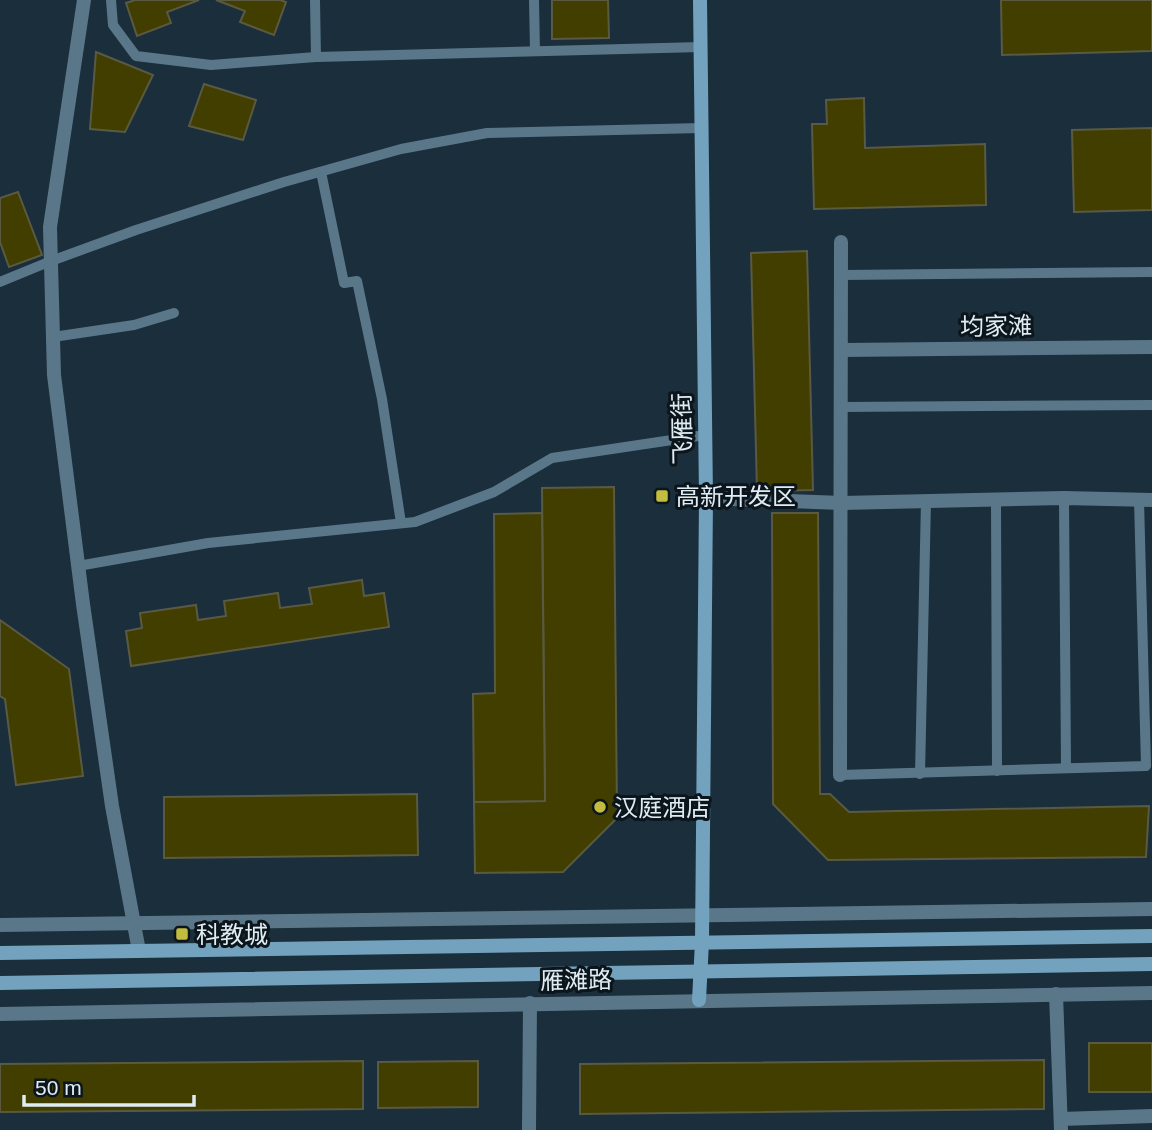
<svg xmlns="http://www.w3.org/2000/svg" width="1152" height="1130" font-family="Arial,'Noto Sans SC',sans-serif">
<rect width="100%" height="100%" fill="#1a2e3b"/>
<g fill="#413e00" stroke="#5a5a43" stroke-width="2">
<path d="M135 0H199L167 12 171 23 137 36 126 3Z"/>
<path d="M216 0H280L286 2 274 35 240 22 245 11Z"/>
<path d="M552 0H608L609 38 552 39Z"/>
<path d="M1001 0H1152V51L1002 55Z"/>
<path d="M96 52 153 75 125 132 90 129Z"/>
<path d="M204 84 256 100 243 140 189 126Z"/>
<path d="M864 98 865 148 985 144 986 205 814 209 812 124H827L826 100Z"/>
<path d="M1152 128V210L1074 212 1072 130Z"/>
<path d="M18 192 42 255 9 267 0 242V198Z"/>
<path d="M807 251 813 490 757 491 751 253Z"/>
<path d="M614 487 617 818 563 872 475 873 474 802 545 801 542 488Z"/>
<path d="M542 513 545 801 474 802 473 694 495 693 494 514Z"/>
<path d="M772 513H818L820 794H830L849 812 1149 806 1146 857 828 860 773 804Z"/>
<path d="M362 580 364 596 384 593 389 627 131 666 126 631 142 628 140 613 196 605 198 620 226 616 224 601 278 593 280 608 312 604 309 588Z"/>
<path d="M0 620 69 669 83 776 16 785 5 699 0 696Z"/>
<path d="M417 794 418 855 164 858V797Z"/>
<rect x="1089" y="1043" width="63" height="49"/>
<path d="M1044 1060V1109L580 1114V1064Z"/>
<path d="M363 1061V1109L0 1112V1064Z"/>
<path d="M478 1061V1107L378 1108V1062Z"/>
</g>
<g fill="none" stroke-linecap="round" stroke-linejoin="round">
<g stroke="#5a7789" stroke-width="10">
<path d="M111 0 113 25 136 56 211 65 316 57"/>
<path d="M315 0 316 57 701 47"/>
<path d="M534 0 535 51"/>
<path d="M321 172 344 283 357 281 382 399 401 523"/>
<path d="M841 275 1152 272"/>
<path d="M0 282 51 261 136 230 284 182 401 149 487 133 702 128"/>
<path d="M53 337 134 325 174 313"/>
<path d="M841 407 1152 405"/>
<path d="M1064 498 1066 768"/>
<path d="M996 500 997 771"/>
<path d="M78 566 208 543 415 522 494 492 552 458 705 435"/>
<path d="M920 774 926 501"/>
<path d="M840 775 1146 766 1139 500"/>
</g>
<g stroke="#5a7789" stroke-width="14">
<path d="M84 0 50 227 54 375 83 604 112 806 139 951"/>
<path d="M841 350 1152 347"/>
<path d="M706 498 842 503 1064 498 1152 500"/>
<path d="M840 775 841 242"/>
<path d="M0 925 1152 909"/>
<path d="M1056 994 1061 1130"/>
<path d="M0 1014 1152 993"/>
<path d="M1061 1119 1152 1116"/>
<path d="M529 1130 530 1003"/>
</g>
<g stroke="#73a2bf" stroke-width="14">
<path d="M0 953 1152 936"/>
<path d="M0 983 1152 964"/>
<path d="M699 1000 702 942 706 498 700 0"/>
</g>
</g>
<g fill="#c3bd3f" stroke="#0c151b" stroke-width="2.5">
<rect x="655" y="489" width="14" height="14" rx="3.5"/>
<circle cx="600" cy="807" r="7"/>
<rect x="175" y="927" width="14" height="14" rx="3.5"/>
</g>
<g text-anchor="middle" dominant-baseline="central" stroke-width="6" stroke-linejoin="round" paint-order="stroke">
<g font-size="24" fill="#dfecf4" stroke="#0c151b">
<text transform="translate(996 326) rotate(-1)">均家滩</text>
<text transform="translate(682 429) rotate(-91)">飞雁街</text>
<text transform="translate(576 980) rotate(-1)">雁滩路</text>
</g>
<g font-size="24" fill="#dfecf4" stroke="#0c151b" text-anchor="start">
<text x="676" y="496">高新开发区</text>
<text x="614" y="807">汉庭酒店</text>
<text x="196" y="934">科教城</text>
</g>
</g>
<path d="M24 1095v10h170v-10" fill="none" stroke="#dfecf4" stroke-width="3.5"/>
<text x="35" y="1095" font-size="21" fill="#dfecf4" stroke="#0c151b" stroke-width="5" paint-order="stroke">50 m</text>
</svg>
